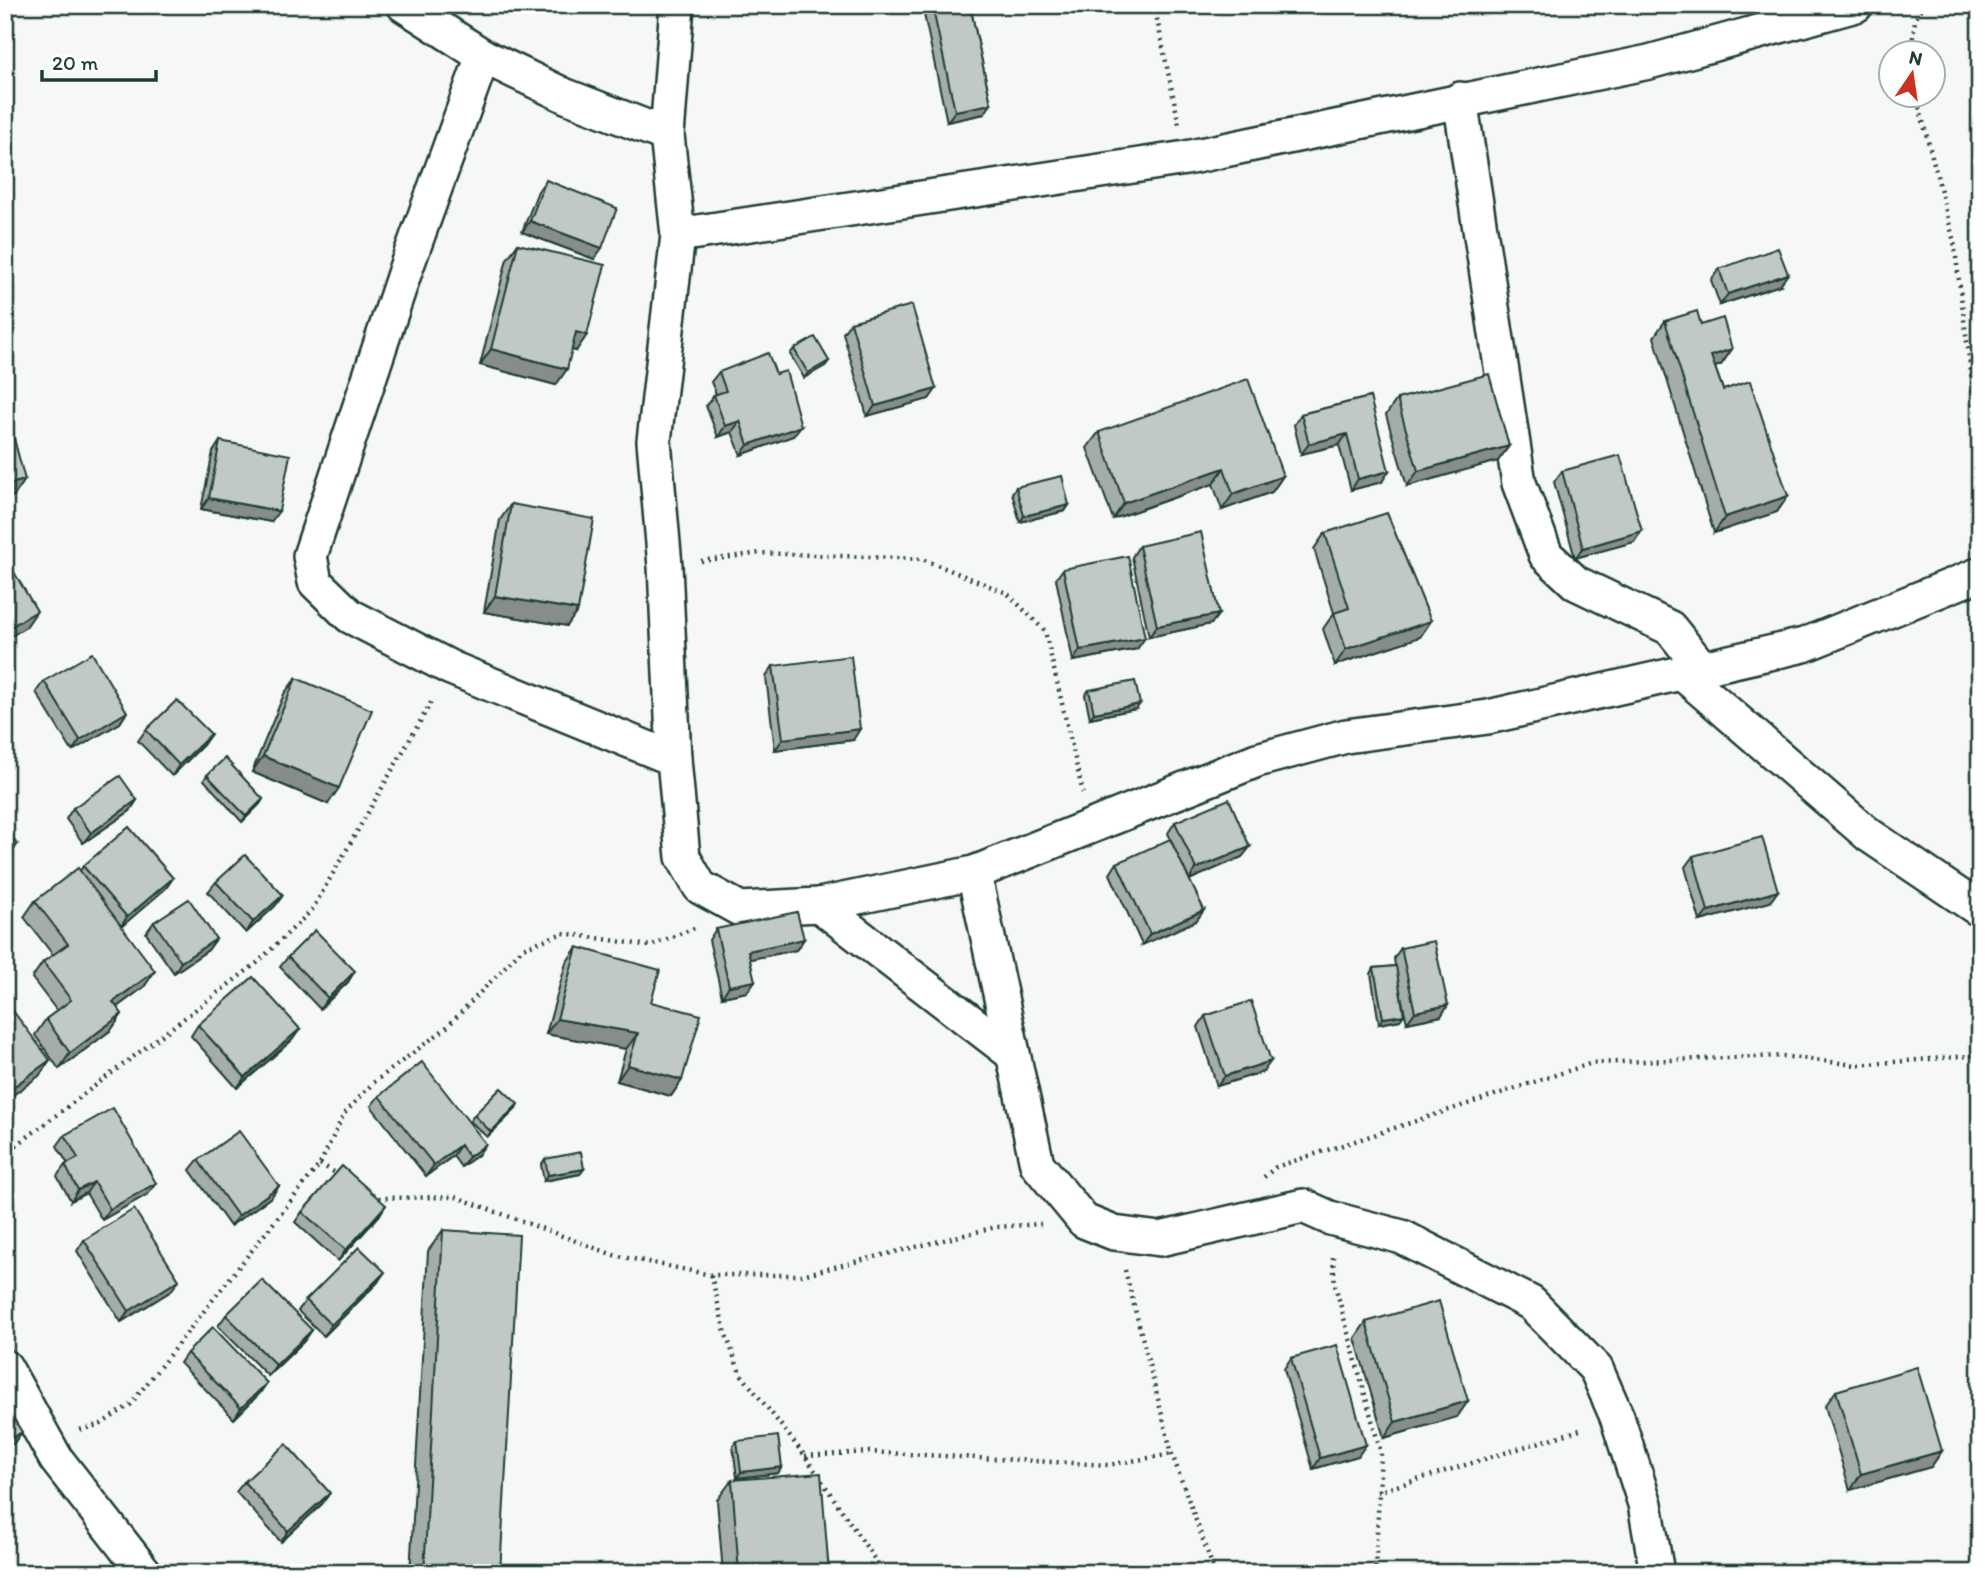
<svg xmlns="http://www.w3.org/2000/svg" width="1985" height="1578" font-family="Itim,sans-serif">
<rect width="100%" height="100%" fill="#f6f7f7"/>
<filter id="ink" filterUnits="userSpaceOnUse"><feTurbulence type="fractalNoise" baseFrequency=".0143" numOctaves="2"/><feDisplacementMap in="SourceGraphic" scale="14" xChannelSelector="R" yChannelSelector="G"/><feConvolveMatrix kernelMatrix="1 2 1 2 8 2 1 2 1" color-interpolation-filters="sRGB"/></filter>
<g filter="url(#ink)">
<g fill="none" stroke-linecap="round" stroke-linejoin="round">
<g stroke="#1f3d34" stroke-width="38">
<g id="street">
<path d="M404 5 483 56 566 96 667 135"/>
<path d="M677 5 667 135 678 235 654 441 665 566 674 759 683 857 700 887 740 909 819 905 974 873 1257 760 1346 736 1488 717 1804 645 1980 574"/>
<path d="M483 56 406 268 310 556 315 582 350 616 451 668 674 759"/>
<path d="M1460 99 1519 483 1546 555 1576 583 1670 628 1702 668"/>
<path d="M678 235 1186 158 1649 62 1856 5"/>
<path d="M1683 674 1869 835 1980 910"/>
<path d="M974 873 1037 1164 1084 1221 1114 1233 1160 1239 1303 1206 1330 1218 1402 1237 1531 1303 1596 1369 1617 1417 1645 1504 1657 1573"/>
<path d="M819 905 1010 1052"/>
<path d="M5 1367 56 1459 145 1573"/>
</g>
</g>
<g stroke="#1f3d34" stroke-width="4.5" stroke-dasharray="2 5" stroke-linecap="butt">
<path d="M1154 5 1179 124"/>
<path d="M1911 52 1915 21 1922 5"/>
<path d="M1916 94 1954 242 1980 442"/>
<path d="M701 561 760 553 922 559 1007 593 1045 631 1083 793"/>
<path d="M5 1154 257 963 312 910 433 699"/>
<path d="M320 1164 341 1176"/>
<path d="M1264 1177 1276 1167 1592 1063 1782 1056 1856 1065 1980 1055"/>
<path d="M373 1194 378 1198 456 1197 614 1255 711 1275H802L996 1227 1041 1224"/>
<path d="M1333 1257 1335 1285 1381 1453 1375 1573"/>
<path d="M1125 1270 1172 1454 1215 1573"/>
<path d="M711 1275 725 1332 740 1373 805 1456 884 1573"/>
<path d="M80 1430 101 1424 130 1405 320 1164 344 1114 373 1083 446 1028 523 948 563 933 650 946 697 927"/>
<path d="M805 1456 869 1452 1108 1465 1172 1454"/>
<path d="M1377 1492 1583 1429"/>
</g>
<use href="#street" stroke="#fff" stroke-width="33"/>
</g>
<g fill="#a5adaa" stroke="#1f3d34" stroke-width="2">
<path d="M922 5H970L991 104 984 114 947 122Z"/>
<path d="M546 180 594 259 522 232 538 191Z"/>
<path d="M518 244 576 351 571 350 556 385 480 365 507 259Z"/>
<path d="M1719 269 1780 285 1720 305 1711 280Z"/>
<path d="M1665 321 1701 325 1732 349 1721 365 1715 367 1723 390 1788 496 1777 512 1714 533 1654 337Z"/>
<path d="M851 322 936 389 929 399 867 416 843 333Z"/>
<path d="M794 349 829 361 825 366 804 378 790 354Z"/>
<path d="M719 372 793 436 741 455 732 432 718 437 706 406 714 395 716 394 711 382Z"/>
<path d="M1370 397 1382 482 1351 490 1339 445 1301 454 1294 425 1301 414Z"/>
<path d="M1397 399 1509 446 1498 461 1407 486 1386 415Z"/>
<path d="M1099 432 1283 476 1272 492 1222 510 1213 484 1113 519 1087 448Z"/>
<path d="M220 441 271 522 201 509 213 452Z"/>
<path d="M1562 471 1634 542 1575 558 1554 482Z"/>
<path d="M1016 487 1069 505 1065 511 1020 522 1012 493Z"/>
<path d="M511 504 578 610 567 626 484 612 500 520Z"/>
<path d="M1325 533 1431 621 1420 637 1335 665 1323 629 1334 613 1314 549Z"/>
<path d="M1139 546 1211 624 1149 637 1132 557Z"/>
<path d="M1063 569 1137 649 1073 661 1056 579Z"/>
<path d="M773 666 853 740 775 750 766 677Z"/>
<path d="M296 678 328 804 252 772 284 694Z"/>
<path d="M44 681 127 712 120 723 72 751 36 692Z"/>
<path d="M1089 690 1136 709 1090 718 1085 695Z"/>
<path d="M146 730 203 745 172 776 138 741Z"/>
<path d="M207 775 263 799 260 804 242 822 204 780Z"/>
<path d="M137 800 130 811 83 843 66 819 73 808Z"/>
<path d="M1175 822 1250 847 1242 857 1189 880 1204 910 1196 921 1142 945 1110 874 1117 863 1176 852 1168 833Z"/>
<path d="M1693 856 1770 902 1700 921 1685 867Z"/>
<path d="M83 866 173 878 166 888 121 926 144 987 117 1007 122 1014 111 1030 59 1069 35 1035 46 1019 57 1011 32 978 43 962 53 955 24 917 35 901 80 871Z"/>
<path d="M216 882 283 895 275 906 246 933 208 892Z"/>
<path d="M154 922 216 939 208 950 174 973 146 933Z"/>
<path d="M716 929 804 939 796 950 750 959 747 992 722 997 709 940Z"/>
<path d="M577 947 651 1002 682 1080 671 1096 617 1081 626 1049 546 1034 566 963Z"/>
<path d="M1401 948 1448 1005 1441 1016 1407 1023 1398 982 1400 1020 1379 1024 1371 974 1374 968 1395 966 1394 958Z"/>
<path d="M288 957 348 982 320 1009 280 967Z"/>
<path d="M1205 1016 1263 1072 1217 1086 1198 1027Z"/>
<path d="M198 1025 300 1029 292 1040 237 1088 191 1036Z"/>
<path d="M379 1096 478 1155 461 1167 453 1156 426 1176 371 1106Z"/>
<path d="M515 1110 487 1137 470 1121 474 1115Z"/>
<path d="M65 1135 156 1183 148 1194 102 1220 86 1193 71 1201 57 1176 65 1165 68 1164 57 1146Z"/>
<path d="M545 1159 584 1169 580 1174 544 1181 541 1165Z"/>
<path d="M198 1160 279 1186 271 1197 230 1226 190 1170Z"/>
<path d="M302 1212 379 1216 338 1261 295 1222Z"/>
<path d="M443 1230 500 1573H410L428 1251Z"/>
<path d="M84 1240 171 1291 121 1322 77 1251Z"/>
<path d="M377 1283 324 1336 298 1311 306 1300Z"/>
<path d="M226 1315 312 1330 304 1341 268 1376 218 1326Z"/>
<path d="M1366 1322 1468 1401 1457 1417 1384 1438 1355 1338Z"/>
<path d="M187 1353 260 1393 234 1419 180 1363Z"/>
<path d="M1291 1358 1358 1456 1313 1469 1284 1369Z"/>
<path d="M1836 1391 1942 1451 1931 1467 1850 1490 1825 1406Z"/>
<path d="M737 1441 782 1467 778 1473 737 1478 733 1446Z"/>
<path d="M732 1480 829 1573H723L717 1500Z"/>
<path d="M244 1482 322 1504 281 1542 236 1492Z"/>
</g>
<g fill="#868d8b" stroke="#1f3d34" stroke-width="2">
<path d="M991 104 984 114 947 122 955 111Z"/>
<path d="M530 221 602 248 594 259 522 232Z"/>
<path d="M1788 274 1780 285 1720 305 1728 294Z"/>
<path d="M576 332 587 335 576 351 565 348Z"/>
<path d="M491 349 567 369 556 385 480 365Z"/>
<path d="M1732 349 1721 365 1700 372 1711 356Z"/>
<path d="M829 361 825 366 804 378 808 373Z"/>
<path d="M936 389 929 399 867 416 875 406Z"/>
<path d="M740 421 732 432 718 437 725 426Z"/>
<path d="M801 426 793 436 741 455 748 445Z"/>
<path d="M1347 434 1339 445 1301 454 1309 444Z"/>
<path d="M1509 446 1498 461 1407 486 1418 471Z"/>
<path d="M1224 468 1213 484 1113 519 1124 503Z"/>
<path d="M1389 471 1382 482 1351 490 1358 479Z"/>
<path d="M1283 476 1272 492 1222 510 1233 494Z"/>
<path d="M25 480 14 496 5 498V485Z"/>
<path d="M1788 496 1777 512 1714 533 1725 517Z"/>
<path d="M209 498 279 511 271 522 201 509Z"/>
<path d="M1069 505 1065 511 1020 522 1024 516Z"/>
<path d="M1642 531 1634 542 1575 558 1583 548Z"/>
<path d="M495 596 578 610 567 626 484 612Z"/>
<path d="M37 611 26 627 5 640V630Z"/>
<path d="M1219 614 1211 624 1149 637 1157 626Z"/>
<path d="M1431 621 1420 637 1335 665 1346 649Z"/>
<path d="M1145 638 1137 649 1073 661 1080 650Z"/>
<path d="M1140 704 1136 709 1090 718 1094 713Z"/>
<path d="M127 712 120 723 72 751 80 740Z"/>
<path d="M860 729 853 740 775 750 783 739Z"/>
<path d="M211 734 203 745 172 776 179 765Z"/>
<path d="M263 756 339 788 328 804 252 772Z"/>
<path d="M263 799 260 804 242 822 246 816Z"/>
<path d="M137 800 130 811 83 843 91 833Z"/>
<path d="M17 845 10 856 5 858V851Z"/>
<path d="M1250 847 1242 857 1189 880 1196 869Z"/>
<path d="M173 878 166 888 120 928 127 917Z"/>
<path d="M1778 891 1770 902 1700 921 1708 911Z"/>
<path d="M283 895 275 906 246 933 253 922Z"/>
<path d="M1204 910 1196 921 1142 945 1150 934Z"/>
<path d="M216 939 208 950 174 973 181 962Z"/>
<path d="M804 939 796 950 741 961 748 951Z"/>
<path d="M155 971 144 987 102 1018 113 1002Z"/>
<path d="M355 971 348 982 320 1009 328 998Z"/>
<path d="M755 981 747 992 722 997 729 986Z"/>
<path d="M1448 1005 1441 1016 1407 1023 1415 1012Z"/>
<path d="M122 1014 111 1030 59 1069 70 1053Z"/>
<path d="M1404 1015 1400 1020 1379 1024 1383 1018Z"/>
<path d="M557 1019 638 1033 626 1049 546 1034Z"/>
<path d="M300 1029 292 1040 237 1088 245 1077Z"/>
<path d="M50 1060 39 1076 5 1101V1093Z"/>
<path d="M1271 1061 1263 1072 1217 1086 1225 1076Z"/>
<path d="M628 1065 682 1080 671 1096 617 1081Z"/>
<path d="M518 1104 515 1110 487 1137 491 1132Z"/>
<path d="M486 1144 478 1155 461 1167 469 1157Z"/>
<path d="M460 1145 453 1156 426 1176 434 1165Z"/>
<path d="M584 1169 580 1174 544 1181 548 1175Z"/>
<path d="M94 1182 86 1193 71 1201 78 1190Z"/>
<path d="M156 1183 148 1194 102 1220 110 1209Z"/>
<path d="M279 1186 271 1197 230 1226 238 1216Z"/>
<path d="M386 1205 379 1216 338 1261 346 1250Z"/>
<path d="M385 1272 377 1283 324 1336 331 1325Z"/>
<path d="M179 1280 171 1291 121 1322 129 1311Z"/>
<path d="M312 1330 304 1341 268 1376 276 1365Z"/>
<path d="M267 1383 260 1393 234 1419 241 1408Z"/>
<path d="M1468 1401 1457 1417 1384 1438 1395 1422Z"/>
<path d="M22 1432 14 1443 5 1448V1442Z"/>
<path d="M1366 1445 1358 1456 1313 1469 1320 1458Z"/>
<path d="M1942 1451 1931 1467 1850 1490 1861 1474Z"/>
<path d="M782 1467 778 1473 737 1478 741 1472Z"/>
<path d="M330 1493 322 1504 281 1542 288 1531Z"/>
</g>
<g fill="#c0c9c6" stroke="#1f3d34" stroke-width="2">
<path d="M932 5H970L991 104 955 111Z"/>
<path d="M546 180 617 208 602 248 530 221Z"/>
<path d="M518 244 605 265 587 335 576 332 567 369 491 349Z"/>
<path d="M1778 248 1788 274 1728 294 1719 269Z"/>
<path d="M912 305 936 389 875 406 851 322Z"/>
<path d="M1697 311 1701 325 1723 318 1732 349 1711 356 1723 390 1750 381 1788 496 1725 517 1665 321Z"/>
<path d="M815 337 829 361 808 373 794 349Z"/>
<path d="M768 353 776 374 786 371 801 426 748 445 740 421 725 426 714 395 726 391 719 372Z"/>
<path d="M1489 374 1509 446 1418 471 1397 399Z"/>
<path d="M1248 379 1283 476 1233 494 1224 468 1124 503 1099 432Z"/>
<path d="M1370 397 1389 471 1358 479 1347 434 1309 444 1301 414Z"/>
<path d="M8 416 25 480 5 485V417Z"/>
<path d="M220 441 290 455 279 511 209 498Z"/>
<path d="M1620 455 1642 531 1583 548 1562 471Z"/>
<path d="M1062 476 1069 505 1024 516 1016 487Z"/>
<path d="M511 504 594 519 578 610 495 596Z"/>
<path d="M1387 513 1431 621 1346 649 1334 613 1349 608 1325 533Z"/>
<path d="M1201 532 1219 614 1157 626 1139 546Z"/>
<path d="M1128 556 1145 638 1080 650 1063 569Z"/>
<path d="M5 557 37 611 5 630Z"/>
<path d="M92 653 127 712 80 740 44 681Z"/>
<path d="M851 656 860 729 783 739 773 666Z"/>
<path d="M296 678 372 710 339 788 263 756Z"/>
<path d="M1135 681 1140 704 1094 713 1089 690Z"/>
<path d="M177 700 211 734 179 765 146 730Z"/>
<path d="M225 758 263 799 246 816 207 775Z"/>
<path d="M120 776 137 800 91 833 73 808Z"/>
<path d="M1229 799 1250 847 1196 869 1175 822Z"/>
<path d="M5 822 17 845 5 851Z"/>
<path d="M129 827 173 878 127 917 83 866Z"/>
<path d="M1762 837 1778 891 1708 911 1693 856Z"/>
<path d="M1170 839 1204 910 1150 934 1117 863Z"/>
<path d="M245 855 283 895 253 922 216 882Z"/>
<path d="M78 868 155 971 113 1002 122 1014 70 1053 46 1019 71 1000 43 962 68 944 35 901Z"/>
<path d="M189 899 216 939 181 962 154 922Z"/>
<path d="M797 912 804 939 748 951 755 981 729 986 716 929Z"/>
<path d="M315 930 355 971 328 998 288 957Z"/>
<path d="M1434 941 1448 1005 1415 1012 1401 948Z"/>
<path d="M577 947 660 970 651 1002 701 1015 682 1080 628 1065 638 1033 557 1019Z"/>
<path d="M1396 966 1404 1015 1383 1018 1374 968Z"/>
<path d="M253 977 300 1029 245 1077 198 1025Z"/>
<path d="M1251 1001 1271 1061 1225 1076 1205 1016Z"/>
<path d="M13 1011 50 1060 5 1093V1017Z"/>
<path d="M422 1062 486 1144 469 1157 460 1145 434 1165 379 1096Z"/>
<path d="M501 1088 518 1104 491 1132 474 1115Z"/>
<path d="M113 1108 156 1183 110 1209 94 1182 78 1190 65 1165 78 1158 65 1135Z"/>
<path d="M239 1131 279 1186 238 1216 198 1160Z"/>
<path d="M581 1152 584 1169 548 1175 545 1159Z"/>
<path d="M342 1166 386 1205 346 1250 302 1212Z"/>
<path d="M134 1209 179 1280 129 1311 84 1240Z"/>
<path d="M443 1230 519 1235 500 1573H424Z"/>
<path d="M359 1247 385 1272 331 1325 306 1300Z"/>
<path d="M262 1280 312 1330 276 1365 226 1315Z"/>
<path d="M1439 1301 1468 1401 1395 1422 1366 1322Z"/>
<path d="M213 1327 267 1383 241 1408 187 1353Z"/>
<path d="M1337 1345 1366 1445 1320 1458 1291 1358Z"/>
<path d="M1917 1367 1942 1451 1861 1474 1836 1391Z"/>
<path d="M5 1405 22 1432 5 1442Z"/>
<path d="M778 1436 782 1467 741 1472 737 1441Z"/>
<path d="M286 1444 330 1493 288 1531 244 1482Z"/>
<path d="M821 1473 829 1573H739L732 1480Z"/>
</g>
</g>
<rect width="1985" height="1578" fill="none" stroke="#fff" stroke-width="28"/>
<rect x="14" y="14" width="1957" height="1550" fill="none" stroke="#1f3d34" stroke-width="2.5" filter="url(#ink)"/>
<g transform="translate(1912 74) rotate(13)"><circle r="33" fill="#ffffff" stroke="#a5b1ae" stroke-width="2"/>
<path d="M0-5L12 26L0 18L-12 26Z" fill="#c8321e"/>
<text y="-10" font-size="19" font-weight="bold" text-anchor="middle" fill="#1f3d34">N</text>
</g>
<path d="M42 70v10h114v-10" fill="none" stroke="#1f3d34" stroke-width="3.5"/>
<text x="52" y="70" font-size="21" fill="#1f3d34" stroke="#ffffff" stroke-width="5" paint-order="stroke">20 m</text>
</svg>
